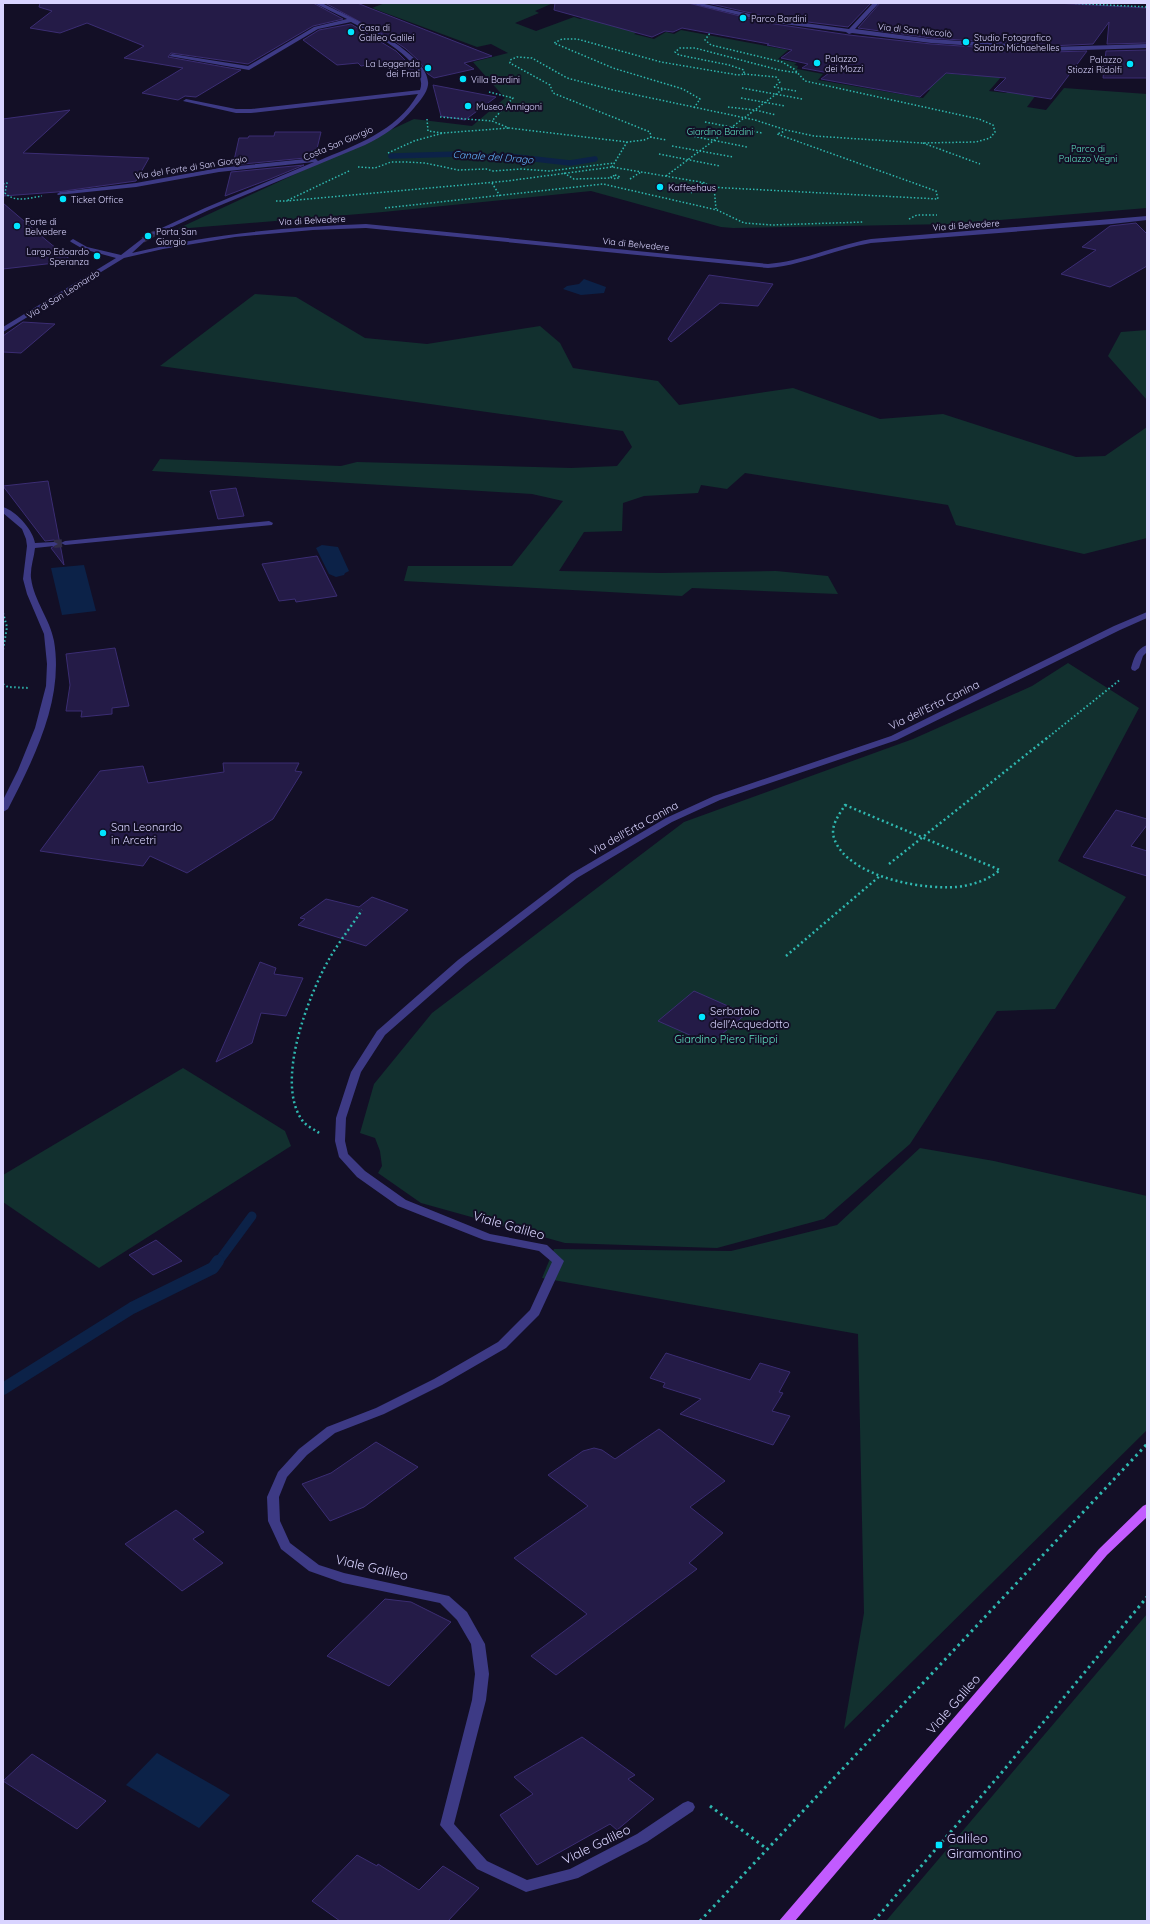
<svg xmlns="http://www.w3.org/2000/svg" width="1150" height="1924" font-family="Quicksand,sans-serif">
<rect width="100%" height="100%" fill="#130f26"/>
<g fill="#12302f">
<path d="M385 3H553L535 11 539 13 515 23 536 31 574 17 580 19 619 6 648 27 634 34 654 39 666 32 674 34 681 30 788 50 778 59 797 63 794 65 798 66 797 69 823 74 818 80 923 98 930 90 877 79 932 72 976 76 982 67 1002 76 989 91 1006 93 1012 88 1039 91 1027 107 1046 110 1064 88 1147 94V208L951 224 733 228 721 227 591 191 383 212 177 229 414 119 472 126 505 98 473 62 508 53 491 44 477 47 372 8Z"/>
<path d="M255 294 296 297 365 338 427 344 540 326 560 343 573 368 658 381 679 405 793 388 880 419 943 414 1076 457 1105 456 1147 427V538L1084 554 956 525 948 505 745 473 727 489 701 485 698 493 644 496 623 503 622 531 584 532 559 571 661 573 776 571 828 576 838 594 692 588 682 596 404 581 408 566H512L563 501 532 494 152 471 160 459 341 466 357 462 571 468 617 466 632 447 623 431 160 366Z"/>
<path d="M1147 330V400L1108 356 1121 332Z"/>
<path d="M1068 663 1139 708 1058 861 1126 897 1055 1009 997 1011 910 1144 824 1219 717 1248 565 1243 421 1203 378 1173 382 1166 380 1151 375 1138 360 1133 374 1084 432 1013 684 822 913 739 1032 686Z"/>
<path d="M183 1068 285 1131 291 1146 99 1268 3 1202V1175Z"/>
<path d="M920 1148 994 1161 1147 1196V1430L844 1729 864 1613 858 1334 542 1278 554 1249 731 1251 837 1225Z"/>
<path d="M1147 1614V1921H886Z"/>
</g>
<g fill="#0c2248">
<path d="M584 279 606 287 604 293 581 295 563 289 567 286 579 284Z"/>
<path d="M322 545 338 547 349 571 345 573 344 575 336 577 329 574 316 548Z"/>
<path d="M84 565 96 611 62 615 51 568Z"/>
<path d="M157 1753 230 1795 199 1828 126 1785Z"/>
</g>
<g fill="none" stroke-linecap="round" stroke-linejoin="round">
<path stroke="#0c2248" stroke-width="5.5" d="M391 156 460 154 475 157 508 156 570 163 595 159"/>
<path stroke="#0c2248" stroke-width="9" d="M218 1262 252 1216"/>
<path stroke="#0c2248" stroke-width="12" d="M3 1389 132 1308 213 1268 218 1261"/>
</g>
<g fill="#241b47" stroke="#3b2d73">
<path d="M40 3H313L343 19 313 26 248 64 171 53 168 57 241 70 196 97 185 96 178 100 142 93 183 68 124 58 144 46 87 23 60 33 30 28 52 11 39 7Z"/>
<path d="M325 3H357L492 56 464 63 474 69 434 78 428 74 419 61 406 49 390 38Z"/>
<path d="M555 3H688L768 23 849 35 931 44 1050 52 1087 51 1051 99 994 90 1006 78 946 73 920 97 821 79 829 73 802 68 808 64 781 58 792 50 767 45 769 44 682 28 673 32 665 31 652 37 554 10Z"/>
<path d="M707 3H871L848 27 768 17Z"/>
<path d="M880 3H1055L1147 8V43L1107 44 1109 22 1093 44 1050 46 931 38 858 28Z"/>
<path d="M351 24 396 51 414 69 394 68 386 62 361 66 358 63 337 65 303 40 319 30Z"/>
<path d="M1147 50V78H1103L1106 51Z"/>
<path d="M433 85 496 97 465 120 441 116Z"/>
<path d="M70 110 23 153 149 158 136 181 57 192 3 196V119Z"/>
<path d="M275 132H321L315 157 233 165 239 138H248L249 136H274Z"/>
<path d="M304 165 270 179 225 196 231 172Z"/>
<path d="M3 203 46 240 72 261 3 269Z"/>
<path d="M1136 223 1147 234V266L1110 287 1061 274 1096 250 1082 247 1110 226Z"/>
<path d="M709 275 773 284 758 306 720 303 671 342 668 339Z"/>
<path d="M23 322 55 324 21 353 3 352V336Z"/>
<path d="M48 481 64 565 51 548 59 543 54 540 45 541 3 486Z"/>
<path d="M236 488 244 516 218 519 210 491Z"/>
<path d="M317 556 337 596 296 602 295 599 279 601 262 564Z"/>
<path d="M115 648 129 706 112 708V714L81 717 82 711H66L70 685 66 654Z"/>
<path d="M223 763H299L295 771 302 772 273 819 187 873 150 856 143 866 40 851 100 771 143 766 148 783 224 772Z"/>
<path d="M1116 810 1147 819V825L1131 846 1147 851V876L1083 857Z"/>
<path d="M372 897 408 910 366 946 298 925 305 919 300 918 326 899 359 907Z"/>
<path d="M260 962 276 968 274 974 303 978 286 1016 261 1013 252 1043 216 1062Z"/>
<path d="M694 991 746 1014 710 1044 658 1021Z"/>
<path d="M156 1240 182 1261 153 1275 129 1255Z"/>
<path d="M666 1353 750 1380 760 1363 790 1372 779 1392 783 1393 772 1411 790 1416 773 1445 680 1414 701 1399 663 1387 665 1383 650 1378Z"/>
<path d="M659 1429 725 1481 690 1507 723 1533 689 1563 697 1569 556 1675 531 1656 587 1614 514 1558 588 1506 548 1475 583 1451 594 1448 602 1450 615 1459Z"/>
<path d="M376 1442 418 1467 364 1507 330 1521 302 1484 331 1473Z"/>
<path d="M176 1510 204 1532 193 1539 223 1563 182 1591 125 1544Z"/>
<path d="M385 1599 411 1602 451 1622 389 1686 327 1656Z"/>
<path d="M582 1737 635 1775 628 1779 654 1799 617 1830 610 1824 537 1865 500 1815 533 1794 514 1777Z"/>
<path d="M32 1754 106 1801 77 1829 3 1781Z"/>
<path d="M357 1855 377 1866 378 1864 419 1890 443 1866 479 1888 448 1921H340L312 1901Z"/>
</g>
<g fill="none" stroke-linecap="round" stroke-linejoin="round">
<path stroke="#312d47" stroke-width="6" stroke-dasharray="6 3" stroke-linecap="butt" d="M143 240 155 233"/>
<path stroke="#312d47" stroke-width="8" stroke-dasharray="8 4" stroke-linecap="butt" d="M54 544 65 543"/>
<g stroke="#2fb8b0" stroke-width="1.5" stroke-dasharray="1.5 2" stroke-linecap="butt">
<path d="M1068 3 1147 7"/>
<path d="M744 74 776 77 780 82 774 87"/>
<path d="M774 87 796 91"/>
<path d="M742 88 802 99"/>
<path d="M489 92 513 98 492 121 509 128 627 142 644 140 651 137 650 132 553 93 550 85 510 63V60L517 57 532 58 567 78 613 90 755 120 786 130 814 136 921 143 976 142 990 138 995 132 993 125 979 119 805 81 794 69 782 62 711 45 705 40 710 33"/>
<path d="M741 98 785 106"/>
<path d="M728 107 755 110 776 115"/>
<path d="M694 108 700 99 683 89 613 68 554 43 562 39H577L661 62 738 75 744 74V70L729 65 679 55 675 52 680 48H695L779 70 798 73"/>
<path d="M440 117 492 121"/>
<path d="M427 119 428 131 443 133 509 128"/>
<path d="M705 122 762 133"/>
<path d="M687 135 747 147"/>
<path d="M650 137 666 140"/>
<path d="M923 143 980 164"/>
<path d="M672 146 733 157"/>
<path d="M388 153 414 141 443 133"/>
<path d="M659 154 720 166"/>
<path d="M358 167 375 168 391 162H406L425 163 458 170 486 169 493 171 521 169 549 171 614 163"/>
<path d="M612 167 627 142"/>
<path d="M349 171 286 201 507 181 612 167 706 183 708 187 938 199 936 191 777 134 785 131"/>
<path d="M564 173 574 179 612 178"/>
<path d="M615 175 620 177 616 179 611 177Z"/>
<path d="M666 176 783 89"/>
<path d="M630 179 641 172"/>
<path d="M492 183 500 196"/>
<path d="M3 184 7 183 5 193C15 203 29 198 42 196"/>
<path d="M714 187 716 209"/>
<path d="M691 193 703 183"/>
<path d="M276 201H286"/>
<path d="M385 208 603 184 717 210 744 223 772 225 864 222"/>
<path d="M909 219 917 215H937"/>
</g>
<g stroke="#2fb8b0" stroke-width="2" stroke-dasharray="1.5 2.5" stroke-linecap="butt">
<path d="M3 613 7 627 3 650"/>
<path d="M3 684 8 687 30 688"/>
<path d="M1046 739 1121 679"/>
</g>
<g stroke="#2fb8b0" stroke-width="2.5" stroke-dasharray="2 3" stroke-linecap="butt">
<path d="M845 805 1000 870C989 879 978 883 964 886 929 892 847 878 834 838 830 826 839 815 845 805Z"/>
<path d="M889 864 1047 738"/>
<path d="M786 956 881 875"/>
<path d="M319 1133C314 1129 306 1126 302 1120 275 1082 308 997 328 961 338 943 351 927 362 910"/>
</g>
<g stroke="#2fb8b0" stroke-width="3" stroke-dasharray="2.5 4" stroke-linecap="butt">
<path d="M710 1806 767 1849"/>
<path d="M700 1921 1147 1444"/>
<path d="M874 1921 1003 1771 1147 1597"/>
</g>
<g fill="#3d3a85" fill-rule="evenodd">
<path d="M314 3H322L330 7C353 18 432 55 428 85 427 93 419 102 414 108 400 125 384 136 365 145L209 210 155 235 152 233 153 232 205 208 314 162 219 172 136 187 58 195 57 194 60 192 136 183 219 168 315 158 318 161C355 145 396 132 418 94L251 113H236L183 101 186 99 236 109H251L420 90C430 62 372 33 351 22L318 29 249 70 169 56 172 54 248 66 314 27 347 19Z"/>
<path d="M689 3H700L768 18 849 29 873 3H879L855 29 931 39 1050 47 1147 44V48L1050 51 931 43 852 33 849 34 846 32 768 22Z"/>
<path d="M1147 216V220L1112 224 871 243C836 249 804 265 768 268L366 228 313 230 235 237 163 249 124 258 3 332V327L116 258 83 249 71 242 70 241 73 239 87 247 121 255 143 238 145 239V241L132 253C209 234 287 227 366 224L768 264C804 261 836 245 871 239Z"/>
<path d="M3 507C16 511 33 530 35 543L54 542 58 544 54 546 35 548C34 558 30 568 31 578 34 601 50 619 54 641 64 700 34 758 8 809L3 812V800L18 770 35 728 46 686 47 664 44 634 27 594 23 579 27 546 26 539 22 529 3 513Z"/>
<path d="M269 521 273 523 272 525 65 545 61 543 65 541Z"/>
<path d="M1147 612V618L1120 630 897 740 720 800 672 822 577 878 466 964 385 1035 361 1072 346 1118 345 1141 348 1154 365 1171 406 1200 490 1234 547 1245 564 1261 539 1315 506 1348 442 1385 384 1414 335 1433 307 1455 287 1477 279 1497 280 1521 290 1543 319 1565 344 1573 449 1596 467 1612 485 1644 489 1674 486 1700 454 1824 487 1861 527 1880 570 1869 637 1834 683 1803 688 1801 693 1803 695 1807 693 1811 647 1842 578 1878 526 1892 477 1869 440 1825 472 1700 475 1674 471 1644 457 1620 440 1603 343 1583 309 1571 281 1549 268 1521 267 1497 278 1472 299 1449 327 1427 376 1408 434 1379 498 1342 530 1310 552 1262 539 1251 484 1240 398 1206 357 1177 339 1157 335 1141 336 1118 351 1072 377 1031 458 960 571 874 666 818 714 796 891 736 1114 626Z"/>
<path d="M1147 645V652L1143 656 1139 668 1135 671 1132 670 1131 668C1134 658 1136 649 1147 645Z"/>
</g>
<path fill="#c25bff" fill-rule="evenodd" d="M1147 1504V1517L1107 1555 795 1921H779L1099 1549 1143 1506Z"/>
</g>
<g fill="#00e5ff" stroke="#130f26" stroke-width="1.5">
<circle cx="743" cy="18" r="4"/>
<circle cx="351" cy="32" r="4"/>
<circle cx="966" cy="42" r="4"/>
<circle cx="817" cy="63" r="4"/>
<circle cx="1130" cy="64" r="4"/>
<circle cx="428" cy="68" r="4"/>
<circle cx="463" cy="79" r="4"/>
<circle cx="468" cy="106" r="4"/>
<circle cx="660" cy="187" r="4"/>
<circle cx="63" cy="199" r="4"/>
<circle cx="17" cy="226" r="4"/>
<circle cx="148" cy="236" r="4"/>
<circle cx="97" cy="256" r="4"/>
<circle cx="103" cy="833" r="4"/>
<circle cx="702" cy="1017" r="4"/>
<rect x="935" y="1841" width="8" height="8" rx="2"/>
</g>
<g text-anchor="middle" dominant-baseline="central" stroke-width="4" stroke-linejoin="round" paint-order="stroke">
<g font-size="9" fill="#d9d4ff" stroke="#130f26" text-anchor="start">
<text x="751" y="18">Parco Bardini</text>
<text x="359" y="27">Casa di<tspan x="359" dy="10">Galileo Galilei</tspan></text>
<text x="974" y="37">Studio Fotografico<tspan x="974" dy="10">Sandro Michaehelles</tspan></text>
<text x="825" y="58">Palazzo<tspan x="825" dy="10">dei Mozzi</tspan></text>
<text x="1122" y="59" text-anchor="end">Palazzo<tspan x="1122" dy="10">Stiozzi Ridolfi</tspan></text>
<text x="420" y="63" text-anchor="end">La Leggenda<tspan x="420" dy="10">dei Frati</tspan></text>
<text x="471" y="79">Villa Bardini</text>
<text x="476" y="106">Museo Annigoni</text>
<text x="668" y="187">Kaffeehaus</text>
<text x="71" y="199">Ticket Office</text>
<text x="25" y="221">Forte di<tspan x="25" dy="10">Belvedere</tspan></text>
<text x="156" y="231">Porta San<tspan x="156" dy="10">Giorgio</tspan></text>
<text x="89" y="251" text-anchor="end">Largo Edoardo<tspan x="89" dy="10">Speranza</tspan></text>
</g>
<g font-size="9" fill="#d9d4ff" stroke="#130f26">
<text transform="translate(915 30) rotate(6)">Via di San Niccolò</text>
<text transform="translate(338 143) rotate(-23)">Costa San Giorgio</text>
<text transform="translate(191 167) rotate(-9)">Via del Forte di San Giorgio</text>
<text transform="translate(312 220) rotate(-3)">Via di Belvedere</text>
<text transform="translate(966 225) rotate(-4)">Via di Belvedere</text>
<text transform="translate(636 244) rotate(6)">Via di Belvedere</text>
<text transform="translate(63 294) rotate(-32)">Via di San Leonardo</text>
</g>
<g font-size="9" fill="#5fe0c0" stroke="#130f26">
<text x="720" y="131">Giardino Bardini</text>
<text x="1088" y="148">Parco di<tspan x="1088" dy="10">Palazzo Vegni</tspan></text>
</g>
<g font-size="10" font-style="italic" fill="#62b6ff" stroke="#130f26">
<text transform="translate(493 157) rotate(4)">Canale del Drago</text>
</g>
<g font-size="11" fill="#d9d4ff" stroke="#130f26">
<text transform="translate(934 705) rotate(-26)">Via dell'Erta Canina</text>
<text transform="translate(634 828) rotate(-29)">Via dell'Erta Canina</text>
</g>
<g font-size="11" fill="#d9d4ff" stroke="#130f26" text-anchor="start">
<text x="111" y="827">San Leonardo<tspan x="111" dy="13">in Arcetri</tspan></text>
<text x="710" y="1011">Serbatoio<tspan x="710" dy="13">dell'Acquedotto</tspan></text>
</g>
<g font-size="11" fill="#5fe0c0" stroke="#130f26">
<text x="726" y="1039">Giardino Piero Filippi</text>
</g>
<g font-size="13" fill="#d9d4ff" stroke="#130f26">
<text transform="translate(509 1225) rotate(16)">Viale Galileo</text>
<text transform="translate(372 1567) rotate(13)">Viale Galileo</text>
<text transform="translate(953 1704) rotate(-49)">Viale Galileo</text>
<text transform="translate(596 1844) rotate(-26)">Viale Galileo</text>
</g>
<g font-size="13" fill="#d9d4ff" stroke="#130f26" text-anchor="start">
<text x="947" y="1838">Galileo<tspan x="947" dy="15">Giramontino</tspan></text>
</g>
</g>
<rect width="1150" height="1924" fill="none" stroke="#d9d4ff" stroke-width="8"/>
</svg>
